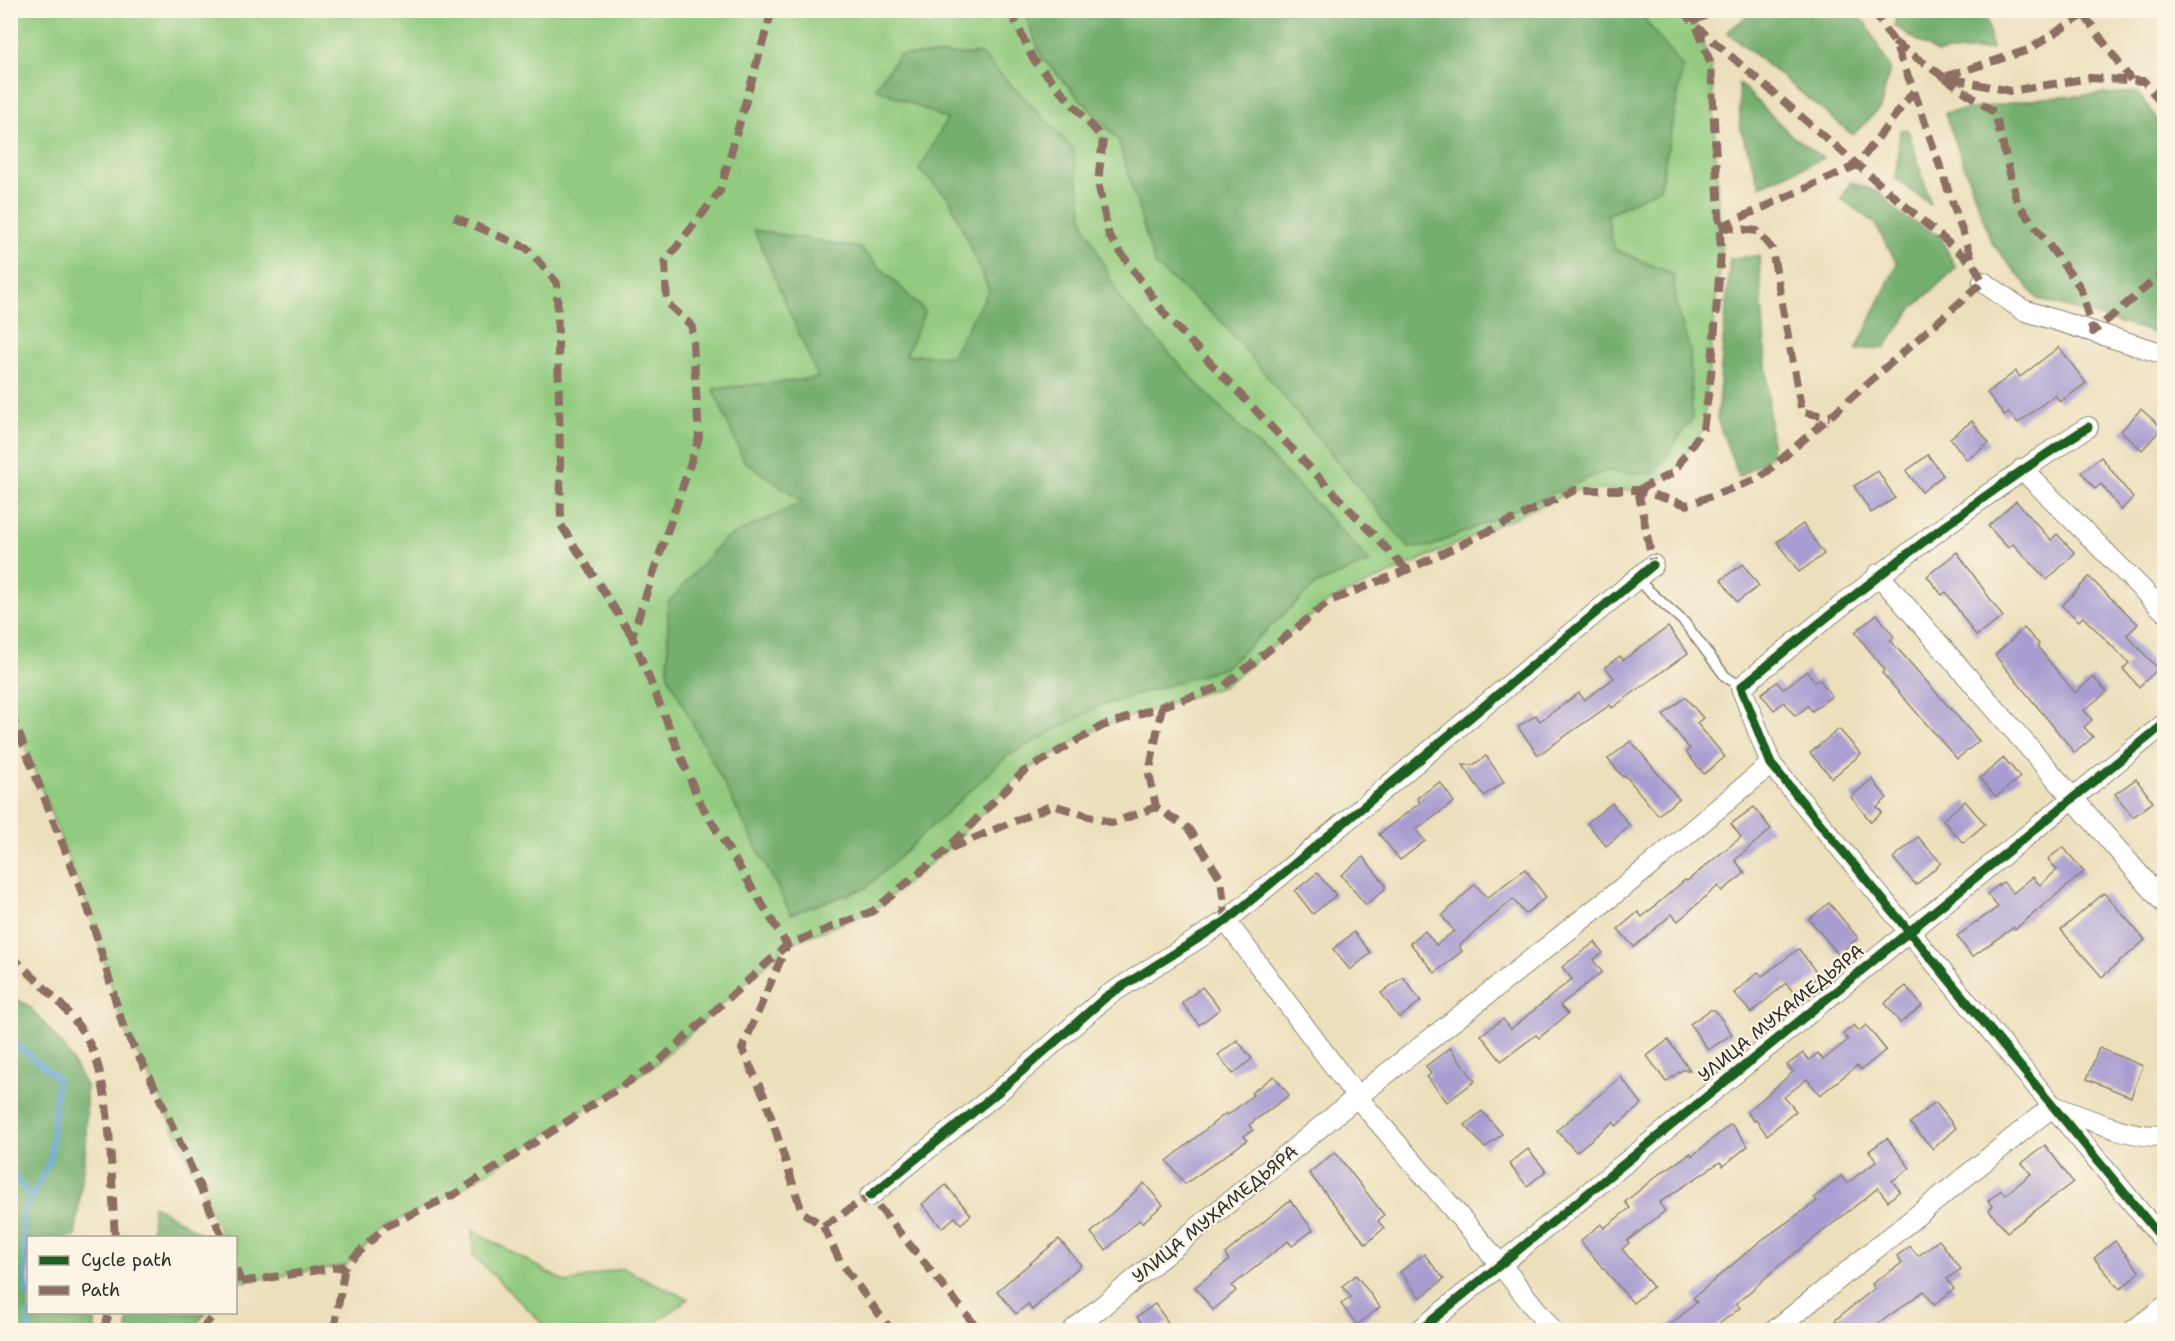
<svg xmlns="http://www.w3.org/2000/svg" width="2175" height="1341" font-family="'Shantell Sans',sans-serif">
<rect width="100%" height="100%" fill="#fcf5e5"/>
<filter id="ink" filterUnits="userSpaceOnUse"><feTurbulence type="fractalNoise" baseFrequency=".0167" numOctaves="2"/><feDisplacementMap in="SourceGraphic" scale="12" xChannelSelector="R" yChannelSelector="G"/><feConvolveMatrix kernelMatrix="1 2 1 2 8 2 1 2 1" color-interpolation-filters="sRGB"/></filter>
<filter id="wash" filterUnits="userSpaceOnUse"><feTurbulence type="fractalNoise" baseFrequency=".008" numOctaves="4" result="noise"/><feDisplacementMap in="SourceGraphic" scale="24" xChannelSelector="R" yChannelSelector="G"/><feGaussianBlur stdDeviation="1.35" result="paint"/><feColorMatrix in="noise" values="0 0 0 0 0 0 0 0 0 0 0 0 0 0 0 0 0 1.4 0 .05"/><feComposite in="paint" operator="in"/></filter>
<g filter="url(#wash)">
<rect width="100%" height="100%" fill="#ecdfbc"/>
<g fill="#92cb7f" stroke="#5e7b55" stroke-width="1.5">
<path d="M1678 10 1697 27 1711 65 1721 253 1703 429 1673 473 1638 490H1575L1330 601 1224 686 1102 726 1023 772 945 851 873 911 787 945 656 1064 452 1195 386 1226 345 1266 241 1282 236 1269V1238L223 1237 151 1079 124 1029 88 908 11 711V11Z"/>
<path d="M472 1230 567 1283 622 1268 688 1299 645 1330H549L473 1255Z"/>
</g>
<g fill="#75af6e" stroke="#506d4c" stroke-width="1.5">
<path d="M1755 10 1849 11 1866 24 1890 68 1880 108 1853 135 1727 32Z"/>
<path d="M1024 11H1638L1683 68 1660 188 1607 215 1614 249 1673 274 1677 308 1690 350 1692 419 1653 474 1605 471 1432 546 1409 548 1221 321 1155 265 1118 140 1042 58Z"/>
<path d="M1896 11H1986L1992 49 1937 53 1895 26Z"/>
<path d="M981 54 1073 148 1084 223 1120 299 1204 391 1309 496 1370 562 1317 584 1225 668 1099 706 1006 757 866 888 791 914 668 676V603L724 539 803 502 744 461 713 389 818 378 754 230 860 248 925 311 906 355 951 356 989 290 949 198 919 170 947 119 875 88 899 55Z"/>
<path d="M1739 83 1792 136 1824 158 1760 186 1740 127Z"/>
<path d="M2137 92 2164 129V329L2155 333 2038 299 1992 243 1945 113 2043 98Z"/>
<path d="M1900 130H1908L1931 205 1896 179Z"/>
<path d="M1851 182 1880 193 1902 216 1940 236 1956 268 1911 310 1885 347 1856 350 1897 264 1874 222 1841 199Z"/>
<path d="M1759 256 1772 455 1739 477 1717 419 1730 258Z"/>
<path d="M10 995 30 1007 64 1047 86 1086V1144L75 1237 28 1238V1312L95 1313V1330H11Z"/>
<path d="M153 1205 200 1233 201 1237H152Z"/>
<path d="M128 1313V1312L206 1313 192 1330H127Z"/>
</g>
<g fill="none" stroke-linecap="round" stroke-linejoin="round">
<g stroke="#64a6d8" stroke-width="5">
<path d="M10 1039 57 1078 50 1161 22 1216 28 1298"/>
<path d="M10 1169 31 1199"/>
<path d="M29 1312V1330"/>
</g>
</g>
<g id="blocks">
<g fill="#a99cd1">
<path d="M2059 347 2086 383 2060 402 2055 395 2018 423 2009 412 2005 416 1987 393 2016 371 2020 377Z"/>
<path d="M2141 409 2162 428 2142 450 2121 431Z"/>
<path d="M1972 421 1989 443 1967 460 1950 438Z"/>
<path d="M1928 455 1943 475 1922 492 1906 471Z"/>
<path d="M2101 457 2133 498 2121 510 2101 484 2095 489 2081 472Z"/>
<path d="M1878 471 1895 498 1871 513 1854 486Z"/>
<path d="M2016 501 2051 540 2057 534 2075 553 2047 580 2013 544 2008 548 1988 526Z"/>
<path d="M1803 524 1824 554 1799 572 1777 542Z"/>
<path d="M1957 552 2003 617 1976 636 1946 592 1942 595 1927 576Z"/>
<path d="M1743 564 1759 586 1737 602 1721 580Z"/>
<path d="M2089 577 2138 624 2127 635 2158 669 2139 687 2123 669 2129 663 2083 617 2079 621 2062 606Z"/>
<path d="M1877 614 1894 637 1890 640 1979 741 1957 759 1882 673 1885 670 1855 632Z"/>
<path d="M1668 627 1688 653 1612 708 1610 705 1538 755 1518 727 1536 715 1540 721 1579 693 1584 700 1614 678 1605 667 1620 656 1623 660Z"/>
<path d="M2024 628 2039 644 2037 646 2075 693 2093 677 2107 692 2084 710 2092 720 2084 727 2093 737 2075 753 1995 655Z"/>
<path d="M1807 671 1815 682 1819 679 1832 696 1812 711 1808 706 1795 716 1784 702 1774 710 1761 694 1777 682 1783 689Z"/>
<path d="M1685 697 1703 718 1697 723 1725 757 1704 774 1686 752 1690 749 1663 715Z"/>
<path d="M1839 729 1861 754 1832 778 1810 753Z"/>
<path d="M1631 741 1679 799 1658 815 1625 775 1623 777 1608 759Z"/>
<path d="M1486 756 1504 782 1484 796 1463 765H1473Z"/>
<path d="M2004 758 2020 777 1996 797 1980 778Z"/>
<path d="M1872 779 1887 798 1877 807 1882 812 1871 822 1851 797Z"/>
<path d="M2136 779 2153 802 2133 817 2115 794Z"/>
<path d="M1440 782 1454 802 1416 830 1425 841 1400 860 1379 834 1420 803 1417 798Z"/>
<path d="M1965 801 1985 824 1963 843 1943 820Z"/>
<path d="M1612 803 1630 826 1606 846 1587 823Z"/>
<path d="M1754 807 1771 829 1735 860 1745 873 1722 891 1718 886 1678 921 1672 914 1634 947 1618 929 1638 912 1642 917 1685 880 1687 881 1741 837 1731 824Z"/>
<path d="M1918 837 1941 863 1916 885 1893 858Z"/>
<path d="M2063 847 2084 872 2015 929 2014 927 1972 957 1957 936 1998 907 1987 894 2003 882 2013 893 2033 877 2040 885 2057 870 2048 859Z"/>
<path d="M1363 857 1385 884V889L1366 905 1341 875Z"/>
<path d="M1525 869 1546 897 1525 914 1513 899 1459 946 1462 951 1435 973 1410 943 1425 931 1436 945 1454 931 1442 916 1475 884 1487 898Z"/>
<path d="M1317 873 1336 895 1313 914 1295 891Z"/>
<path d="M2104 893 2145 940 2102 977 2061 930Z"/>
<path d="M1829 903 1858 938 1838 954 1809 919Z"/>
<path d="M1354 932 1371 953 1350 970 1333 949Z"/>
<path d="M1595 942 1603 953 1593 960 1602 972 1560 1005 1568 1014 1539 1038 1536 1035 1501 1061 1481 1035 1503 1019 1511 1029 1572 979 1562 967Z"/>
<path d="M1799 949 1819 976 1794 993 1786 983 1751 1013 1734 993 1758 972 1762 976Z"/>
<path d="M1403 977 1421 1001 1399 1018 1381 993Z"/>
<path d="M1906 986 1922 1006 1900 1023 1885 1003Z"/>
<path d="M1202 987 1220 1009 1199 1025 1182 1003Z"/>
<path d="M1710 1010H1715L1732 1034 1708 1050 1690 1024Z"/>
<path d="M1854 1025 1859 1031 1866 1025 1886 1050 1861 1070 1857 1066 1820 1095 1807 1079 1784 1097 1796 1111 1767 1135 1756 1120 1754 1121 1747 1112 1793 1072 1787 1065 1803 1053 1809 1060 1818 1053 1823 1060 1848 1040 1843 1034Z"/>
<path d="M1237 1040 1252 1059 1233 1074 1218 1055Z"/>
<path d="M1668 1040 1690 1070H1682L1666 1082 1647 1056Z"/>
<path d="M1450 1048 1475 1081 1447 1102 1427 1077 1431 1074 1426 1066Z"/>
<path d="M2099 1048 2143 1066 2131 1097 2087 1079Z"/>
<path d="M1274 1076 1289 1095 1249 1125 1253 1130 1244 1136 1247 1140 1185 1184 1167 1161 1226 1113 1228 1115 1253 1095 1251 1093Z"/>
<path d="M1621 1077 1642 1104 1616 1126 1613 1122 1576 1152 1557 1130Z"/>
<path d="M1935 1102 1956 1128 1933 1149 1910 1123Z"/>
<path d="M1482 1111 1502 1134 1485 1148 1465 1125Z"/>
<path d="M1731 1124 1748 1146 1723 1166 1720 1162 1659 1203 1665 1211 1627 1241 1629 1243 1622 1249 1653 1287 1633 1303 1580 1241 1601 1224 1604 1228 1630 1208 1625 1202 1659 1174 1691 1153 1692 1156Z"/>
<path d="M1887 1138 1910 1168 1892 1181 1900 1191 1888 1201 1878 1188 1779 1266 1736 1304 1740 1308 1711 1330H1664L1697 1302 1693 1298 1759 1242 1817 1201 1814 1198 1841 1176 1847 1183 1877 1161 1869 1151Z"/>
<path d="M2045 1145 2073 1182 2007 1232 1989 1210 1993 1206 1988 1201 2001 1190 2005 1195 2031 1174 2022 1163Z"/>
<path d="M1528 1149 1546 1171 1527 1186 1509 1164Z"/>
<path d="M1335 1152 1384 1215 1378 1221 1384 1228 1366 1244 1309 1173Z"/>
<path d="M1144 1183 1163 1205 1142 1223 1139 1220 1106 1250 1091 1233Z"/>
<path d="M946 1185 971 1215 961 1224 955 1217 942 1228 922 1204Z"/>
<path d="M1290 1200 1313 1230 1292 1246 1288 1241 1232 1286 1236 1291 1213 1310 1195 1287 1229 1260 1225 1254Z"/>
<path d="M1059 1239 1081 1265 1032 1310 1028 1304 1016 1314 997 1291Z"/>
<path d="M1939 1240 1961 1269 1947 1279 1954 1289 1934 1305 1924 1291 1869 1330H1843L1835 1320 1875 1288 1872 1284 1902 1263 1897 1256 1910 1246 1918 1256Z"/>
<path d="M2115 1241 2140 1272 2120 1289 2094 1258Z"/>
<path d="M1424 1254 1444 1279 1420 1298 1400 1272Z"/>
<path d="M1356 1275 1380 1307 1357 1325 1341 1304 1351 1297 1342 1286Z"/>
<path d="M1155 1304 1168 1322 1155 1330H1147L1137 1317Z"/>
</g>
</g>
</g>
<g filter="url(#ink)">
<use href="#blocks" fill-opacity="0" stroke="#8c8574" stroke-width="1.5"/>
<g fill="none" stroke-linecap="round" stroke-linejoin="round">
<g stroke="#8c8574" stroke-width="12">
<path id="lane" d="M1636 579 1684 622 1725 676 1741 687"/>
</g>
<g stroke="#8c8574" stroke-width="22">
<g id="street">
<path d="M1983 282 2023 310 2164 354"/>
<path d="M2088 427C1965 505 1853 595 1741 687L1771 764 2164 1241"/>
<path d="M2022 469 2164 611"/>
<path d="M1878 574 2164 903"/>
<path d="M1226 921 1357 1097 1501 1265 1552 1330"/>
<path d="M870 1196 997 1093 1107 996 1226 921 1653 565"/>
<path d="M1073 1330 1357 1097 1646 869 1771 764"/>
<path d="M1420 1330 2164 724"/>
<path d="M1775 1330 2053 1106C2084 1117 2133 1140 2164 1135"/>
<path d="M2134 1330 2164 1307"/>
</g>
</g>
<use href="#lane" stroke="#fff" stroke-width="9"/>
<use href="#street" stroke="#fff" stroke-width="20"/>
<g stroke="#8d6e63" stroke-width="8" stroke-dasharray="15 8" stroke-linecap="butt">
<path d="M772 10 720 191 665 262 667 303 692 326 699 438 632 636 699 801 787 945 742 1049 765 1098 802 1212 823 1226 870 1196 979 1330"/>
<path d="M1010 10 1033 59 1103 139 1098 182 1109 236 1167 317 1407 570"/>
<path d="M1872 10 1894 42 1914 91 1974 265"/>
<path d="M2084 15 2131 80"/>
<path d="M1692 21 1720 10"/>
<path d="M1894 42 1944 77 2010 91 2090 78 2144 81 2164 107"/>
<path d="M1947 76 2028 50 2091 10"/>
<path d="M1944 77 1995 113 2017 202 2080 287 2093 332 2164 272"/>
<path d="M454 217 527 248 557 283 561 525 632 636"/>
<path d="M1720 227 1757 231 1772 249 1802 412 1830 417"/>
<path d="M1720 227 1857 165 1914 91"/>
<path d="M1638 490 1673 473 1703 429 1711 375 1721 253 1711 65 1697 27 1683 10"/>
<path d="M1638 490 1653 565"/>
<path d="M1162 706 1149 774 1156 807 1188 828 1221 879 1226 921"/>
<path d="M10 711 88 908 124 1029 151 1079 223 1238"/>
<path d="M951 848 1053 805 1112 823 1156 807"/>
<path d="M10 954C36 981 68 1006 87 1039 113 1082 111 1185 115 1238"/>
<path d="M823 1226 841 1263 891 1330"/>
<path d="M236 1269 241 1282 236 1289"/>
<path d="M241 1282 345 1266 386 1226 455 1194 656 1064 787 945 873 911 945 851 1023 772 1102 726 1224 686 1330 601 1407 570 1575 490H1638L1687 505 1760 478 1983 282 1974 265 1697 27"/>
<path d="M103 1330 110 1312"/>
<path d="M201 1330 216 1312"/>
<path d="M334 1330 345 1266"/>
</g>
<g stroke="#fcf5e5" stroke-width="13">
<g id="cycleway">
<path d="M2088 427C1965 505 1853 595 1741 687L1771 764 2164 1241"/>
<path d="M870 1196 997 1093 1107 996 1226 921 1653 565"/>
<path d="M1420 1330 2164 724"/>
</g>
</g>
<use href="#cycleway" stroke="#1b5e20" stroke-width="9"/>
</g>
</g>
<g text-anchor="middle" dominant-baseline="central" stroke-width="4.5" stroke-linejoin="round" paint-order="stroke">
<g font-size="18" fill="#2b2b2b" stroke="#fcf5e5">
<text transform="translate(1781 1013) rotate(-39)">УЛИЦА МУХАМЕДЬЯРА</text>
<text transform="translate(1215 1214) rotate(-39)">УЛИЦА МУХАМЕДЬЯРА</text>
</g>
</g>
<rect width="2175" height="1341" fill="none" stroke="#fcf5e5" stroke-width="36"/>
<rect x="27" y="1236" width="210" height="78" fill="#fcf5e5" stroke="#a8a49b" stroke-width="1.5"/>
<rect x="39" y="1256" width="30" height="9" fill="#1b5e20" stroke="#a8a49b" stroke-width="1.5"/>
<text x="81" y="1266" font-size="18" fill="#2b2b2b">Cycle path</text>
<rect x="39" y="1286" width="30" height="9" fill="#8d6e63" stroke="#a8a49b" stroke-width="1.5"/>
<text x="81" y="1296" font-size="18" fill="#2b2b2b">Path</text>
</svg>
